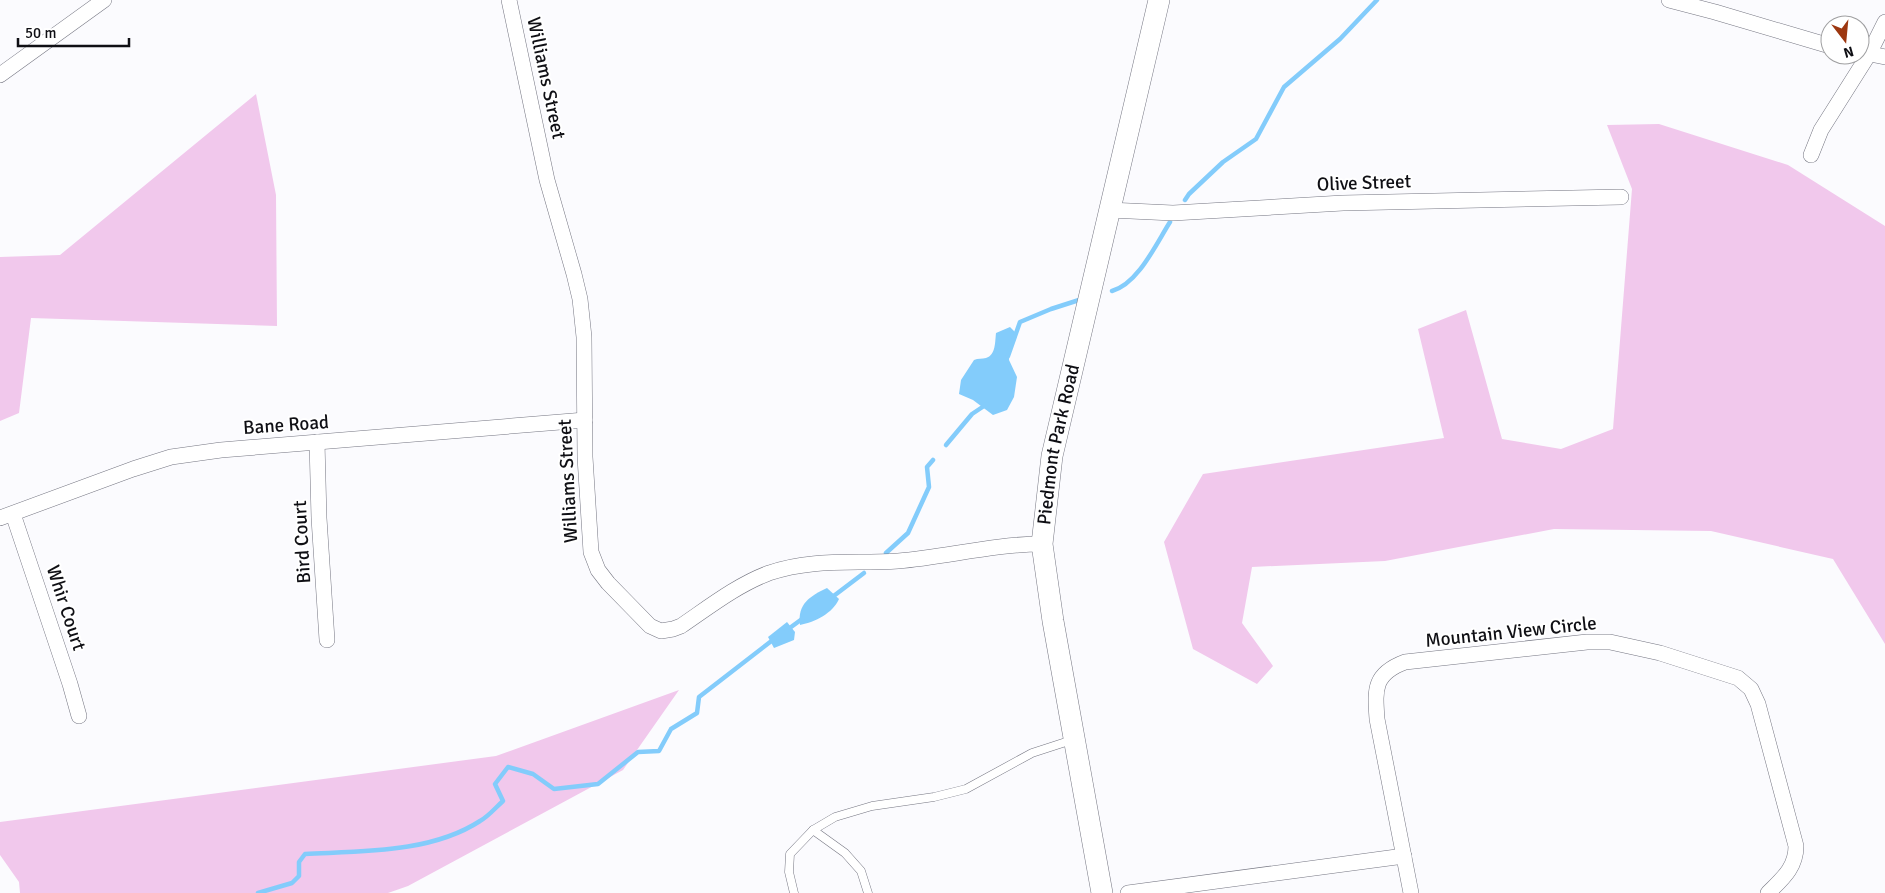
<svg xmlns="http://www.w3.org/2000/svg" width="1885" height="893" font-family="Signika,sans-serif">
<rect width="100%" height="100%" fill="#fbfbfe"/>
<g fill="#f1c8ec">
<path d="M256 94 276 195 277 326 31 318 19 413 0 421V257L60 255Z"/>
<path d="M1659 124 1788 165 1885 226V644L1833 559 1711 531 1554 529 1385 561 1252 567 1242 623 1273 666 1257 684 1193 649 1164 542 1203 474 1444 438 1418 329 1466 310 1502 439 1561 449 1613 429 1632 189 1607 125Z"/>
<path d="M679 690 623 770 408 886 388 893H20L19 882 0 855V822L496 756Z"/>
</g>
<g fill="#83ccfb">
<path d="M1010 327 1015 332 1010 349 1009 360 1017 377 1014 397 1007 410 993 415 973 400 959 394 961 380 974 360C978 358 982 359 986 358 996 355 995 341 996 333Z"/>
<path d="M827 588 839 599C833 613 815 622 800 625 797 604 810 596 827 588Z"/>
<path d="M787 622 795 632 794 640 774 648 768 637Z"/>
</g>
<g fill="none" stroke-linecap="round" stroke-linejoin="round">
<g stroke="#83ccfb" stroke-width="4.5">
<path d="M1185 200 1189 194 1223 162 1256 139 1284 87 1340 39 1377 0"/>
<path d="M1112 291C1138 284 1156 244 1170 222"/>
<path d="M1008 356 1020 322 1051 309 1079 300"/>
<path d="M946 445 972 414 987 404"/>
<path d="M886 553 908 533 929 487 927 467 933 460"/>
<path d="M831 598 864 573"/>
<path d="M787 630 802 619"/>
<path d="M258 893 292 883 299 876V862L305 854C362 851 431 853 480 821 489 816 496 807 503 801L495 784 508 767 533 774 554 789 598 784 638 752 659 751 671 729 697 713 699 697 774 639"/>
</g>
<g stroke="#757682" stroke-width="9">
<g id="lane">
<path d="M813 830 845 853 861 871 868 893"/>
<path d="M794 893 789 872 790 854 813 830 835 817 872 806 934 797 966 789 1032 753 1072 740"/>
</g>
</g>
<g stroke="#757682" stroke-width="16">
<g id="street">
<path d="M509 0 547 180 574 274 580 299 584 337 585 457 591 552 598 570 608 583 650 626 661 631 673 629 681 626C709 607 737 585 769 573 813 558 853 564 898 561 946 557 994 544 1042 544"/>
<path d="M1669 0 1715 12 1830 46"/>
<path d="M1860 52 1885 57"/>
<path d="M0 75 104 0"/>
<path d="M1811 155 1821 130 1869 54 1885 22"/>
<path d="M1109 210 1173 213 1343 203 1621 197"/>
<path d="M317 442 319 518 327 640"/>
<path d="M13 514 70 684 79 716"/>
<path d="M0 518 133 469 171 457 221 450 585 420"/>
<path d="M1128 893 1404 856"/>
<path d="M1411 893 1377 719C1375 690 1373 674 1405 662L1587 642H1610L1660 653 1738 678 1751 689 1758 704 1796 846C1796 868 1782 879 1768 893"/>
</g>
</g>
<g stroke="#757682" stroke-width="22">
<g id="secondary">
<path id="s1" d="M1102 893 1053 621 1042 544 1052 456 1159 0"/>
</g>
</g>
<use href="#lane" stroke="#fff" stroke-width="8"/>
<use href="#street" stroke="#fff" stroke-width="15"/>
<use href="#secondary" stroke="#fff" stroke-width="21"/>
</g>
<g text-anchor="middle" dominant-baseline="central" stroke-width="4" stroke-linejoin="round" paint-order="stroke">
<g font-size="19" fill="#0f0f14" stroke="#fff">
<text transform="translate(546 78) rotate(78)">Williams Street</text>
<text transform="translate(1364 183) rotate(-2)">Olive Street</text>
<text transform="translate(286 425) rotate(-4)">Bane Road</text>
<text stroke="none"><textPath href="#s1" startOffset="455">Piedmont Park Road</textPath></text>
<text transform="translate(568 481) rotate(-93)">Williams Street</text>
<text transform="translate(302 542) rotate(-93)">Bird Court</text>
<text transform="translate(66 608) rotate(72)">Whir Court</text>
<text transform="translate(1511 632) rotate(-6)">Mountain View Circle</text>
</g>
</g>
<g transform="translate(1845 40) rotate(164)"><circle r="24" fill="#ffffff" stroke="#9f9fa1"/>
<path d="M0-4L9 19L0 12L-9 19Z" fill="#9d3710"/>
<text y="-8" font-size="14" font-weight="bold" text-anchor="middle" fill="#0f0f14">N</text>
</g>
<path d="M18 38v8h111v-8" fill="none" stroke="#0f0f14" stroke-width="2.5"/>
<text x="25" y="38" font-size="15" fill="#0f0f14" stroke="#ffffff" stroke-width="4" paint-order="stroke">50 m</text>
</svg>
